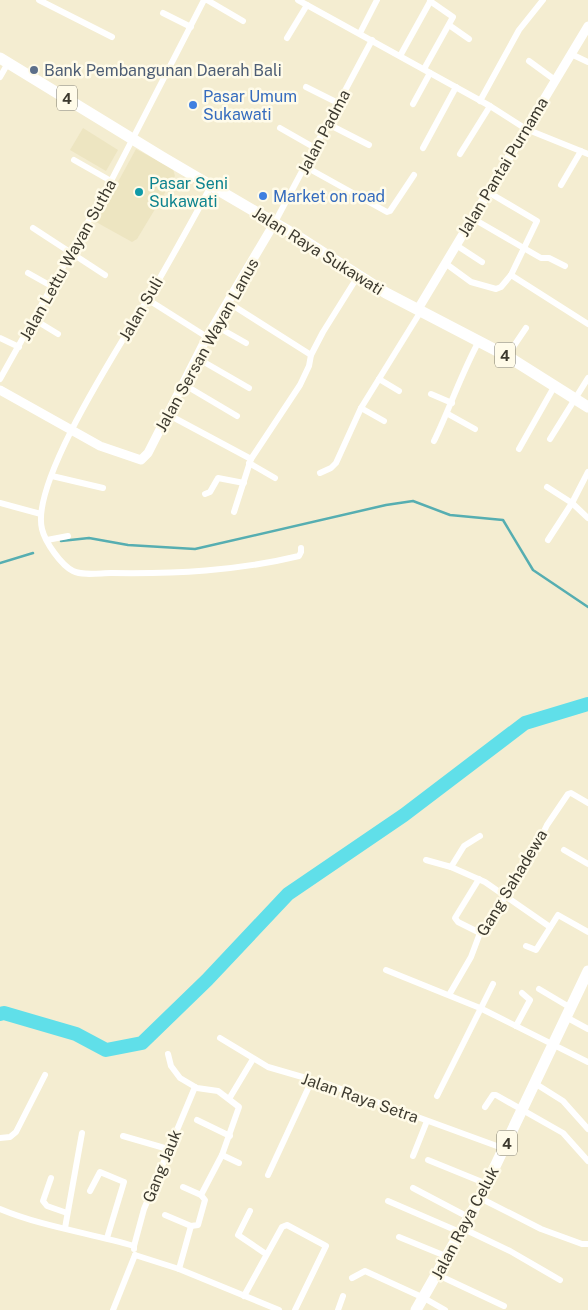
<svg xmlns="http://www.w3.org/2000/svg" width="588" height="1310" font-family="'Public Sans',sans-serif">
<rect width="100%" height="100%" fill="#f4edd1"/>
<g fill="#ede5c1">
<path d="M83 128 118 150 106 171 70 150Z"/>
<path d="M136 149 173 169 175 176 137 239 132 242 96 222Z"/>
</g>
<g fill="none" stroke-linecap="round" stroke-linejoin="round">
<g stroke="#56aeb1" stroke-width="2.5">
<path d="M61 541 89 538 128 545 195 549 386 505 413 501 450 515 503 520 533 570 588 607"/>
<path d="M0 563 33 553"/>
</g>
<path stroke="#60dfe9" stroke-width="14" d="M0 1014 4 1013 76 1034 106 1050 142 1043 207 980 288 894 404 815 525 723 588 704"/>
<g stroke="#fff" stroke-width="6">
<path d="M39 0 112 37"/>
<path d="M207 0 243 21"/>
<path d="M298 0 490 106 526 129 588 154"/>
<path d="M163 13 191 27"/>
<path d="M449 25 469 39"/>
<path d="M360 33 377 0"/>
<path d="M287 38 307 5"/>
<path d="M571 54 588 62"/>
<path d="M400 56 431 0"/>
<path d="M529 61 555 80"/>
<path d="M424 69 453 17 430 1"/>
<path d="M0 77 8 63"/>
<path d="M306 87 340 104"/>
<path d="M480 101 519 30 543 0"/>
<path d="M413 104 430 73"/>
<path d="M328 124 369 145"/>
<path d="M280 128 315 148"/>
<path d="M423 148 456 87"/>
<path d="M460 154 490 106"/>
<path d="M74 160 111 181"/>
<path d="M306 167 387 212 390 211 414 175"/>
<path d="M561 185 581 151"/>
<path d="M211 186C191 223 171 259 150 295 123 341 30 481 42 529 45 542 61 565 73 571 83 576 100 573 111 573 175 574 237 571 299 556L301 552V548"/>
<path d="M472 218 541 258H549L565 266"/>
<path d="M275 222 372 40"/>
<path d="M33 228 105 275"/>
<path d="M456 245 482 262"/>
<path d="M445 263 471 282 496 289 501 287 511 275 537 221 488 192"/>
<path d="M28 273 53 287"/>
<path d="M511 275 588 324"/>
<path d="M147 299 207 337"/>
<path d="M229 303 311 355"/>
<path d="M35 320 58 334"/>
<path d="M216 326 246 343"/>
<path d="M0 338 19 347"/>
<path d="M507 356 526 328"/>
<path d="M197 358 249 388"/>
<path d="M0 379 111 181 204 0"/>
<path d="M379 379 399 391"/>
<path d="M183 384 237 416"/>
<path d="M431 394 452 403"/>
<path d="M361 408 384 421"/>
<path d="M167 414 251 459"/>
<path d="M448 414 475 429"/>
<path d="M550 439 588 378"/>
<path d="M434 441C450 408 461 374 479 341"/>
<path d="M519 449 554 387"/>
<path d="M249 463 275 478"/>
<path d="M320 473 331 468 336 463 361 408 421 311"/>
<path d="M52 476 103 488"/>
<path d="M547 487 572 503 588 518"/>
<path d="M205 494 210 492 218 478 244 483"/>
<path d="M0 503 41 514"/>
<path d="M234 512 251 459 300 385 309 366 311 355 323 332 358 276"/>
<path d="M47 540 68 536"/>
<path d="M548 540 572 503 588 472"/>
<path d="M564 850 588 864"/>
<path d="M426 860 451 867 485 882 550 927"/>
<path d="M451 867 464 846 480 836"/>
<path d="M479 879 455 918 458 922 480 933"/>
<path d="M526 946 536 950 558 915 588 932"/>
<path d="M386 970 480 1008 588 1062"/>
<path d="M539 989 571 1008"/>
<path d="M449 995 471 957 480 933 527 866 547 825 568 794 571 793 588 803"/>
<path d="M566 1017 588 1029"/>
<path d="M516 1026 530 1000 522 993"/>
<path d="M220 1038 268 1067 330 1085 505 1149"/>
<path d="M168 1054 171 1066 180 1078 197 1088 218 1091 239 1107 222 1155 201 1195"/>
<path d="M536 1084 563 1101 588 1129"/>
<path d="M437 1096 493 984"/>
<path d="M229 1099 253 1059"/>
<path d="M485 1107 493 1095H496L563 1133 588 1161"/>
<path d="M197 1120 230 1136"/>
<path d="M123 1136 168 1149"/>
<path d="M0 1138 10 1137 16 1132 45 1075"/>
<path d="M222 1155 239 1163"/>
<path d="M413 1156 427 1121"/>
<path d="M428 1160 487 1184"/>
<path d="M268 1175 312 1080"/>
<path d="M51 1178 43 1201 47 1206 67 1213"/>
<path d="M413 1188 470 1218"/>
<path d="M90 1191 100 1172 124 1182 107 1238"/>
<path d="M480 1198 541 1229 582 1244H588"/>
<path d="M388 1201 462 1233"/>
<path d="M0 1209C43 1227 90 1233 134 1246V1249"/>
<path d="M250 1211 238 1235 266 1254"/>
<path d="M165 1215 191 1226 198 1225 205 1200 201 1195 183 1187"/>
<path d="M65 1228 82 1133"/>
<path d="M464 1229 510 1251 560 1280"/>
<path d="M399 1237 448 1257"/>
<path d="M134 1246 144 1209 195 1087"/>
<path d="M135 1255 179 1269 279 1310"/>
<path d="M179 1269 191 1226"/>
<path d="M438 1275 504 1306"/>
<path d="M352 1278 365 1271 424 1298 445 1310"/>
<path d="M244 1296 282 1227 287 1225 326 1246 295 1310"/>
<path d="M113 1310 135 1255"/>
<path d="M338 1310 343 1296"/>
</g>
<g stroke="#fff" stroke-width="9">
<path d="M418 309 588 26"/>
<path d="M0 390 100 446 141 460 148 453 207 337 275 222"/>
</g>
<g stroke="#fff" stroke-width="11">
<path d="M0 58 162 157 297 236 386 293 507 356 588 407"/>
<path d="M416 1310 480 1198 588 971"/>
</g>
</g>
<circle fill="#5c6f8a" stroke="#fffbe9" stroke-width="2" cx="34" cy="70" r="5"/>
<g fill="#3f7fe0" stroke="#fffbe9" stroke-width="2">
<circle cx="193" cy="105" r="5"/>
<circle cx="263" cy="196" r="5"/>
</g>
<circle fill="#0f9aa8" stroke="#fffbe9" stroke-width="2" cx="139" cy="192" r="5"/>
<g text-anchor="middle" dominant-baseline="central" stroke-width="5" stroke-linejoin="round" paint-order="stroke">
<g fill="#fffbe9" stroke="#777467" stroke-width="1">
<rect x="57" y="85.5" width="20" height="25" rx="4"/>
<rect x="495" y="342.5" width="20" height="25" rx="4"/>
<rect x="497" y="1130.5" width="20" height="25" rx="4"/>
</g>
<g font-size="15" font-weight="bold" fill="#3d3a2f">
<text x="67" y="98">4</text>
<text x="505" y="355">4</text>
<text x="507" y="1143">4</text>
</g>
<g font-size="16" fill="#4e5e75" stroke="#fffbe9" text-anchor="start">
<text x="44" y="70">Bank Pembangunan Daerah Bali</text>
</g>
<g font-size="16" fill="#366cbe" stroke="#fffbe9" text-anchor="start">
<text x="203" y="96">Pasar Umum<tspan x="203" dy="18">Sukawati</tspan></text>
<text x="273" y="196">Market on road</text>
</g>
<g font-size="16" fill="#3d3a2f" stroke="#fffbe9">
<text transform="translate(324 132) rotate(-62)">Jalan Padma</text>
<text transform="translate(503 167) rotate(-59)">Jalan Pantai Purnama</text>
<text transform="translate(318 251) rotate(32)">Jalan Raya Sukawati</text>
<text transform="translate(68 260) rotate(-61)">Jalan Lettu Wayan Sutha</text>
<text transform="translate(141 309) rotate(-60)">Jalan Suli</text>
<text transform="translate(207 345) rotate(-61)">Jalan Sersan Wayan Lanus</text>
<text transform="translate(512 883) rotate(-59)">Gang Sahadewa</text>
<text transform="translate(360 1098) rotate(19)">Jalan Raya Setra</text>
<text transform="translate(162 1166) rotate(-68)">Gang Jauk</text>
<text transform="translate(465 1223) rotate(-62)">Jalan Raya Celuk</text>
</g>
<g font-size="16" fill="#0d838f" stroke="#fffbe9" text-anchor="start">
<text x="149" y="183">Pasar Seni<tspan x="149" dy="18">Sukawati</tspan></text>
</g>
</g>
</svg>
